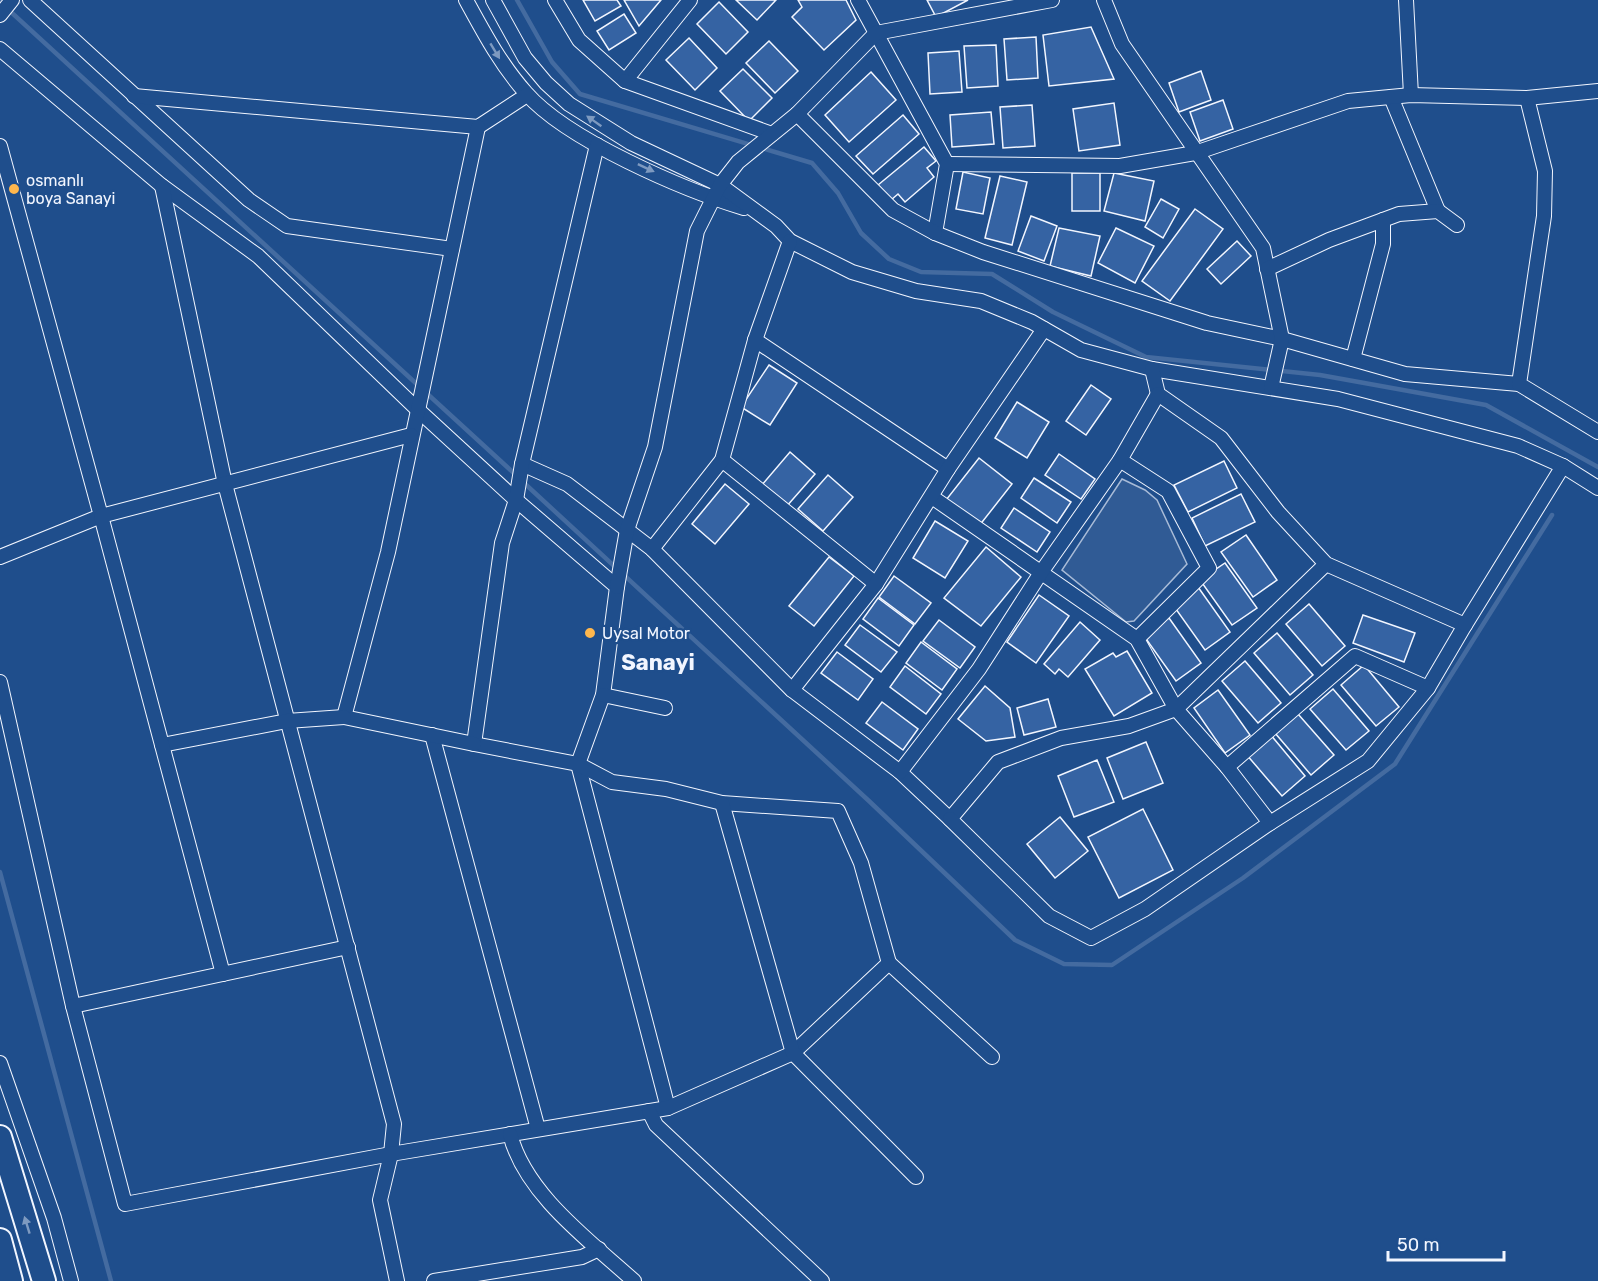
<svg xmlns="http://www.w3.org/2000/svg" width="1598" height="1281" font-family="Rubik,sans-serif">
<rect width="100%" height="100%" fill="#1f4e8c"/>
<path fill="#305b95" stroke="#a8bbd7" stroke-width="1.5" d="M1122 479 1145 490 1157 500 1187 564 1134 621 1126 622 1062 570Z"/>
<g fill="none" stroke-linecap="round" stroke-linejoin="round">
<g stroke="#446ba0" stroke-width="4.5">
<path d="M517 0 552 62 580 94 812 163 838 193 861 233 889 259 921 272 992 274 1053 312 1146 357 1320 375 1486 405 1598 467"/>
<path d="M0 2 517 476"/>
<path d="M523 482 869 801 1015 940 1064 964 1112 965 1243 878 1395 764 1552 515"/>
<path d="M0 872 111 1281"/>
</g>
</g>
<g fill="#3563a3" stroke="#f2f6ff" stroke-width="1.5">
<path d="M583 0H617L621 6 595 21Z"/>
<path d="M624 0H661L639 26Z"/>
<path d="M736 0H776L757 20Z"/>
<path d="M798 0H846L856 20 824 50 792 17 802 7Z"/>
<path d="M927 0H968L936 17Z"/>
<path d="M719 2 748 32 726 54 697 24Z"/>
<path d="M624 14 636 33 609 50 597 31Z"/>
<path d="M1091 27 1114 79 1049 86 1043 35Z"/>
<path d="M1036 37 1038 78 1007 80 1004 39Z"/>
<path d="M689 38 717 68 695 90 666 60Z"/>
<path d="M769 41 798 71 775 93 746 63Z"/>
<path d="M996 45 998 86 967 88 964 46Z"/>
<path d="M959 51 962 92 930 94 928 53Z"/>
<path d="M743 69 772 98 749 121 720 91Z"/>
<path d="M1201 71 1211 100 1179 112 1169 83Z"/>
<path d="M871 72 896 100 849 142 825 115Z"/>
<path d="M1223 100 1233 129 1200 141 1190 112Z"/>
<path d="M1114 103 1120 145 1079 151 1073 109Z"/>
<path d="M1032 105 1035 146 1003 148 1000 107Z"/>
<path d="M991 112 994 144 952 147 950 115Z"/>
<path d="M903 115 919 134 873 174 856 156Z"/>
<path d="M924 147 936 161 927 168 934 177 905 202 898 194 891 200 878 185Z"/>
<path d="M963 172 990 178 983 214 956 209Z"/>
<rect x="1072" y="173" width="28" height="38"/>
<path d="M1114 173 1154 181 1145 221 1104 211Z"/>
<path d="M1000 176 1027 182 1012 245 985 238Z"/>
<path d="M1161 199 1179 209 1163 238 1145 227Z"/>
<path d="M1195 209 1223 229 1170 301 1142 281Z"/>
<path d="M1031 216 1057 226 1044 261 1018 251Z"/>
<path d="M1059 228 1100 236 1091 276 1050 266Z"/>
<path d="M1116 228 1154 246 1135 283 1098 263Z"/>
<path d="M1237 241 1251 256 1221 284 1207 269Z"/>
<path d="M769 365 797 383 770 425 741 407Z"/>
<path d="M1091 385 1111 399 1086 435 1066 421Z"/>
<path d="M1017 402 1049 422 1027 458 995 438Z"/>
<path d="M790 452 815 474 786 507 761 486Z"/>
<path d="M1059 454 1095 479 1081 499 1045 475Z"/>
<path d="M979 458 1012 484 979 526 946 500Z"/>
<path d="M1224 461 1237 488 1188 512 1174 485Z"/>
<path d="M828 475 853 497 823 531 798 509Z"/>
<path d="M1034 478 1071 502 1057 523 1021 498Z"/>
<path d="M725 484 749 504 715 544 692 524Z"/>
<path d="M1241 494 1255 522 1205 546 1192 518Z"/>
<path d="M1014 508 1050 532 1037 552 1001 528Z"/>
<path d="M935 521 968 541 945 578 913 558Z"/>
<path d="M1246 535 1277 580 1253 597 1221 552Z"/>
<path d="M986 547 1021 577 981 626 944 598Z"/>
<path d="M829 557 854 576 814 626 789 606Z"/>
<path d="M1225 563 1257 608 1232 625 1200 580Z"/>
<path d="M894 576 931 603 915 624 879 597Z"/>
<path d="M1198 587 1230 632 1205 650 1173 605Z"/>
<path d="M1039 595 1069 616 1036 663 1007 642Z"/>
<path d="M878 598 914 625 899 646 863 619Z"/>
<path d="M1309 604 1345 646 1322 666 1286 624Z"/>
<path d="M1363 615 1415 633 1404 662 1353 643Z"/>
<path d="M1169 618 1201 663 1176 681 1144 636Z"/>
<path d="M939 620 975 647 960 668 923 641Z"/>
<path d="M1080 622 1100 640 1068 677 1059 669 1055 674 1044 664Z"/>
<path d="M860 625 897 652 881 672 845 645Z"/>
<path d="M1277 633 1313 675 1290 695 1254 653Z"/>
<path d="M921 642 957 669 942 690 906 663Z"/>
<path d="M1127 651 1152 693 1114 716 1085 669 1113 653 1116 657Z"/>
<path d="M837 652 873 679 858 700 821 673Z"/>
<path d="M1245 661 1281 703 1258 723 1222 681Z"/>
<path d="M1364 665 1399 707 1376 726 1341 685Z"/>
<path d="M905 666 941 694 926 714 890 687Z"/>
<path d="M985 686 1010 708 1015 737 986 741 958 719Z"/>
<path d="M1333 689 1369 731 1346 750 1310 709Z"/>
<path d="M1218 690 1250 735 1225 753 1194 708Z"/>
<path d="M1048 699 1056 727 1024 735 1017 708Z"/>
<path d="M882 702 918 729 903 750 866 723Z"/>
<path d="M1298 714 1334 755 1311 775 1275 733Z"/>
<path d="M1270 734 1305 776 1282 796 1246 754Z"/>
<path d="M1146 742 1163 783 1123 799 1107 758Z"/>
<path d="M1097 760 1114 802 1074 817 1058 776Z"/>
<path d="M1143 809 1173 870 1119 898 1088 837Z"/>
<path d="M1060 817 1088 851 1055 878 1027 844Z"/>
</g>
<g fill="none" stroke-linecap="round" stroke-linejoin="round">
<g stroke="#f2f6ff" stroke-width="16">
<g id="minor">
<path d="M30 0 249 200 287 226 452 249"/>
<path d="M466 0C484 33 501 65 526 93 567 140 684 190 744 208"/>
<path d="M493 0 525 58 546 83 569 104 631 143 720 185 776 226 790 241 852 272 916 291 981 301 1032 322 1081 350 1152 369 1338 399 1518 446 1563 466 1598 488"/>
<path d="M555 0 579 40 625 81 690 0"/>
<path d="M858 0 947 164 935 233 983 252 1207 323 1282 339 1405 374 1519 384"/>
<path d="M1104 0 1122 44 1263 248 1282 339 1271 388"/>
<path d="M1406 0 1411 95"/>
<path d="M0 15 12 0"/>
<path d="M0 49 162 186 258 256 417 409 516 500 617 587 603 695 578 764 668 1108"/>
<path d="M625 81 772 134"/>
<path d="M134 96 478 127 527 95"/>
<path d="M1391 97 1438 211"/>
<path d="M1527 98 1545 171 1544 216 1519 384 1598 432"/>
<path d="M797 114 893 210 935 233"/>
<path d="M0 146 101 516 0 557"/>
<path d="M947 164 1120 166 1195 153 1348 101 1411 95 1527 98 1598 91"/>
<path d="M162 186 225 484 394 1124 391 1154 380 1200 397 1281"/>
<path d="M1267 269 1329 240 1399 214 1438 211 1457 225"/>
<path d="M755 340 948 469"/>
<path d="M1353 359 1383 244V220"/>
<path d="M722 460 876 584"/>
<path d="M1120 460 1168 491 1209 568 1137 639"/>
<path d="M522 464 567 484 652 549 792 690 900 772 950 819 998 762 1061 738 1129 726 1176 709 1227 767 1270 823 1368 761 1428 688 1465 625 1326 564 1278 512 1221 438 1158 394 1152 369"/>
<path d="M932 497 1137 639 1176 709 1326 564"/>
<path d="M652 549 722 460 755 340 790 241"/>
<path d="M617 587 627 530 655 447 697 231 720 185 738 162 797 114 876 33 1052 0"/>
<path d="M1465 625 1563 466"/>
<path d="M0 682 73 1006 125 1204 391 1154 668 1108 793 1053 889 963 861 863 838 811 722 803 666 789 612 782 578 764 474 744 502 543 516 500 522 464 597 145"/>
<path d="M792 690 876 584 948 469 1044 329"/>
<path d="M603 695 665 708"/>
<path d="M432 735 538 1129"/>
<path d="M474 744 344 717 388 552 478 127"/>
<path d="M162 745 287 721 344 717"/>
<path d="M1227 767 1355 656 1428 688"/>
<path d="M900 772 979 669 1042 571 1120 460 1158 394"/>
<path d="M722 803 793 1053 916 1177"/>
<path d="M950 819 1049 916 1091 938 1145 909 1270 823"/>
<path d="M889 963 992 1057"/>
<path d="M223 974 101 516 411 435"/>
<path d="M73 1006 348 947"/>
<path d="M0 1063 54 1218 71 1281"/>
<path d="M649 1111 656 1125 822 1281"/>
<path d="M510 1134C525 1194 590 1241 634 1281"/>
<path d="M434 1281 582 1257 599 1249"/>
</g>
</g>
<g stroke="#f2f6ff" stroke-width="26">
<g id="trunk">
<path d="M0 1137 44 1281"/>
<path d="M0 1240 11 1281"/>
</g>
</g>
<use href="#minor" stroke="#1f4e8c" stroke-width="14"/>
<use href="#trunk" stroke="#1f4e8c" stroke-width="22"/>
</g>
<defs><path id="oneway-solid" d="M-6-.8H1V-3.2L6.5 0L1 3.2V.8H-6Z" transform="scale(1.5)"/></defs>
<g fill="#7e9ac0">
<use href="#oneway-solid" transform="translate(495 51) rotate(59)"/>
<use href="#oneway-solid" transform="translate(594 121) rotate(-145)"/>
<use href="#oneway-solid" transform="translate(646 168) rotate(25)"/>
<use href="#oneway-solid" transform="translate(27 1225) rotate(-107)"/>
</g>
<g fill="#ffb74d" stroke="#1f4e8c" stroke-width="2">
<circle cx="14" cy="189" r="6"/>
<circle cx="590" cy="633" r="6"/>
</g>
<g text-anchor="middle" dominant-baseline="central" stroke-width="4.5" stroke-linejoin="round" paint-order="stroke">
<g font-size="16" fill="#f2f6ff" stroke="#1f4e8c" text-anchor="start">
<text x="26" y="180">osmanlı<tspan x="26" dy="18">boya Sanayi</tspan></text>
<text x="602" y="633">Uysal Motor</text>
</g>
<g font-size="22" font-weight="bold" fill="#f2f6ff" stroke="#1f4e8c">
<text x="658" y="662">Sanayi</text>
</g>
</g>
<path d="M1388 1251v9h116v-9" fill="none" stroke="#f2f6ff" stroke-width="3"/>
<text x="1397" y="1251" font-size="18" fill="#f2f6ff" stroke="#1f4e8c" stroke-width="4.5" paint-order="stroke">50 m</text>
</svg>
